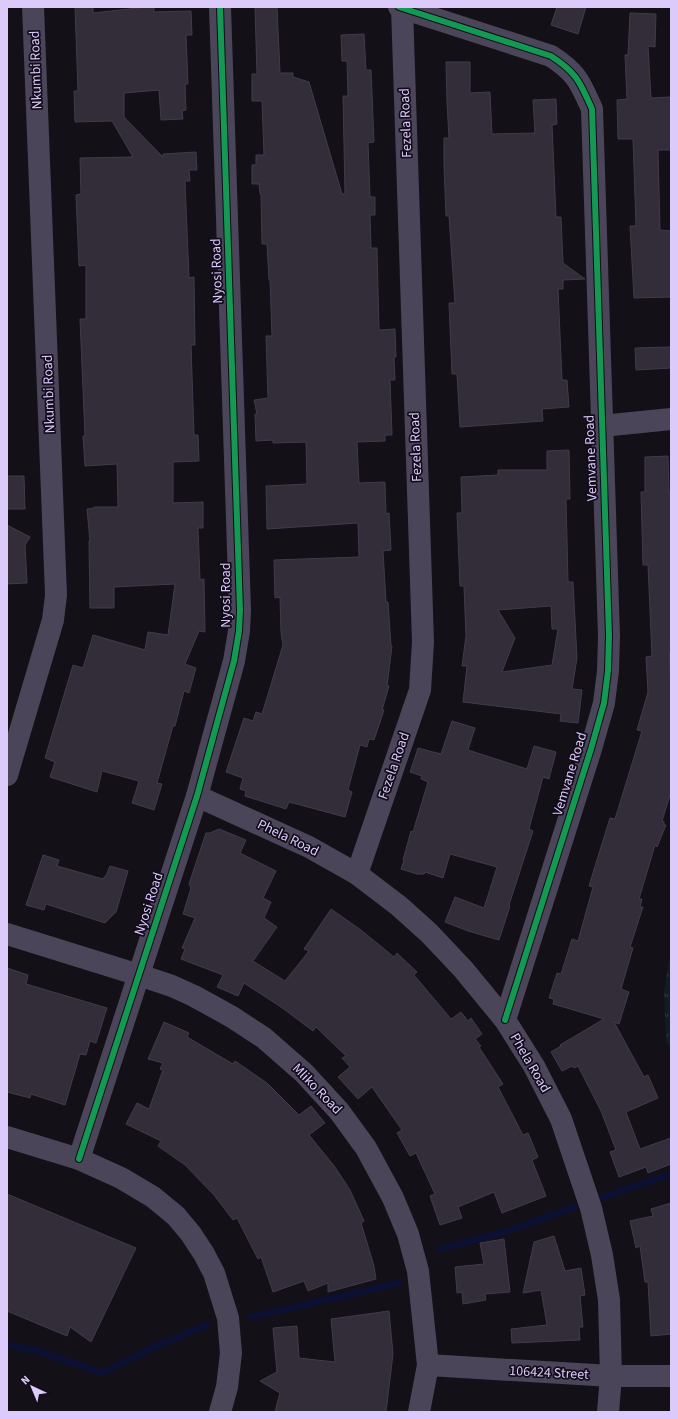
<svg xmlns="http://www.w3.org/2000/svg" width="678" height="1419" font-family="'Source Sans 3',sans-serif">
<defs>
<pattern id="grass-tufts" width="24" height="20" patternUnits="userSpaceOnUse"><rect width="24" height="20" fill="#101e22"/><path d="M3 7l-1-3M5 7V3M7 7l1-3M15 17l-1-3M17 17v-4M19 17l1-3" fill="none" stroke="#323d43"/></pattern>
</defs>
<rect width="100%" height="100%" fill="#131018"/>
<path fill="url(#grass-tufts)" d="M671 951V1050L666 1040 664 990Z"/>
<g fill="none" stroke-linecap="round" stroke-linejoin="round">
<g stroke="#0c1032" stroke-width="7">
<path d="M603 1197 671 1174"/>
<path d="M440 1249 508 1231 574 1207"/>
<path d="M251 1317 399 1283"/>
<path d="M7 1345 38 1351 102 1373 156 1346 207 1325"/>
</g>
</g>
<g fill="#332d3a" stroke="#413a4c" fill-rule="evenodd">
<path d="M75 7H93V13L147 7H154V12L191 11 192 35H186L188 84H185L186 110 182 111 183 119 161 120 159 90 124 93V117L160 154 163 157V154L196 152 197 170H189L190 181H185L189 278 194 277 195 345H191L194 435H198L199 461 173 462V503L203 502V528H198L200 580 204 579 205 632 199 631 185 664 196 668 189 693 184 691 175 726H173L157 783 162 784 154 810 132 803 139 781 102 771 97 792 50 777 55 762 45 758 73 665 83 668 93 635 145 650 148 632 168 635 175 584 114 587V608H90L89 541H90L87 509 94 508V507H118L117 464 85 466 83 436H85L80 319H86V265L79 266 76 195 81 194 80 158 133 157 112 121 75 122 74 91H78Z"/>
<path d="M255 7H277L280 73H293V77L309 82 342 194H345L343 96H348L347 61H342L341 35 364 34 366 70H371L374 142 368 143 370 197H375V215H370L371 248H377L379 330 395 329 396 357H394L395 380H390L392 435H385V441L357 442 359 483 385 482 386 514 389 513 391 550 383 551 386 602H388L391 646H392L387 686H389L382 710H384L374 740 369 739 367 747 360 745 348 790 352 792 345 817 289 802 286 809 245 796 246 791 240 789 243 778 226 772 244 718 253 721 256 712 262 714 283 645 281 633 280 597 275 598 274 560 359 557 358 523 267 529 266 486 307 484 306 442 273 443V440L256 441 255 414H257L254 400 268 398 266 336H272L270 280H269L267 244H262L261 194H260L259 184H252V165H256V155H264L262 101H252V74H257Z"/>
<path d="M557 7H586L578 34 551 25Z"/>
<path d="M630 13 656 14 655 47 648 46 651 98 671 97V150H658L660 230 671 231V297L634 298 630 226H636L633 139H618L617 100 627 99 625 55H628Z"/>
<path d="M446 62H470V93L490 92 492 134 535 133 533 100 556 99 557 124 552 125 556 217H561L563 263 585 279 563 280V289H558L562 380H567L569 407 542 409 543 421 460 427 457 374H452L449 303H455L449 216H446L444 165V138H449L447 102Z"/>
<path d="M671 347V368L636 370 635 348Z"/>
<path d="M569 450 570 499H566L568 582H573L577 658 572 689 582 690 578 723 560 721 561 714 463 702 467 666H462L466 636 464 586H460L457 513H462L461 477 498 475V470H547V451ZM551 606 552 629H558L552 665 502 672 515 638 498 610Z"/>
<path d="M668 456 669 492H671V647H669L671 690V792L662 821 664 822V825H666L657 847 655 845 639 899H642L640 907H643L630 947 633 948 621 989 629 992 619 1024 614 1022 644 1077 648 1075 658 1098 626 1112 640 1149 671 1138V1164L648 1173 646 1167 619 1177 610 1152 616 1150 601 1111 578 1066 574 1068 572 1066 562 1071 551 1052 561 1046 560 1045 604 1019 553 1004 554 999 549 998 557 973 561 974 572 939 578 941 593 887 589 886 596 863 610 818 615 819 642 731 637 730 648 692 646 657 652 656 648 565H643L641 492H645V457Z"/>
<path d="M7 476H24L25 509H7Z"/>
<path d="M7 525 30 537 25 545 27 583 7 584Z"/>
<path d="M452 721 475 728 468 750 527 769 534 746 556 752 549 779 543 777 529 829 533 831 509 905 510 906 499 940 468 931 445 922 455 897 484 908 497 867 450 854 443 878 425 872 424 874H417L401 869 404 860H403L411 831 413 832 428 782 421 779 422 776 410 772 418 748 441 754Z"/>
<path d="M219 829 246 840 240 853 276 871 263 898 271 902 264 918 277 927 253 961 285 981 309 951 304 949 331 909 361 930 394 957 397 953 417 972 414 975 451 1019 461 1012 468 1021 471 1018 482 1034 475 1039 481 1046 479 1047 503 1084 498 1087 523 1135 528 1133 538 1157 532 1160 546 1196 502 1213 494 1192 458 1207 462 1218 440 1225 430 1196 435 1194 416 1153 410 1156 397 1133 402 1130 372 1087 358 1099 338 1077 350 1067 342 1058 346 1056 316 1027 313 1031 281 1007 244 983 238 996 217 987 223 975 181 959 185 949 182 948 195 918 183 914 191 888 189 884 206 833H210Z"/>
<path d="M43 855 59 860 57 866 103 879 105 876H106L110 866 128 871 116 912 105 923 46 904 44 910 26 905Z"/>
<path d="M7 968 28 975 26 984 107 1008 96 1043 90 1041 86 1055 80 1054 65 1105 31 1094 30 1098 7 1092Z"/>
<path d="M164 1022 189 1033 187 1037 233 1064 235 1061 267 1083 299 1115 311 1106 325 1123 309 1135 335 1167 350 1190 364 1221 361 1223 374 1266 376 1279 328 1292V1283L308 1291 304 1281 273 1292 261 1257 258 1259 237 1218 233 1220 214 1195 185 1165 158 1146 161 1141 126 1124 137 1103 149 1109 163 1070 160 1069 163 1063 148 1059Z"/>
<path d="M7 1194 136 1248 91 1342 70 1327 67 1336 7 1311Z"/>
<path d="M671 1203V1334L651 1336 648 1282H645L640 1246 636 1248 630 1221 653 1216 651 1209Z"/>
<path d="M554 1236 565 1271 581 1268 585 1295 580 1296 583 1327H579L580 1340 512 1343 511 1329 547 1325 541 1290 523 1293 534 1242Z"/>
<path d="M504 1239 510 1292 485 1294 486 1300 463 1304 462 1292 457 1293 455 1267 484 1264 480 1243Z"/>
<path d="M389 1311 393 1354 386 1412H275L280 1393 260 1381 277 1372 273 1328 297 1326 299 1358 335 1362 331 1319Z"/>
</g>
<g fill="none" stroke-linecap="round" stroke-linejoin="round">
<g stroke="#4a4558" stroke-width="22">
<path d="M399 7 551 56C577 73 580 82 592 109L609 636 608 671 604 703 591 749 505 1020"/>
<path d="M602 426 671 419"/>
<path d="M7 775 53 620 56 595 33 7"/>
<path d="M197 796 309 847 357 874 399 906 429 933 463 969 505 1020 534 1066 561 1119 591 1208 602 1255 609 1300 611 1376 608 1412"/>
<path d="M357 874 420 690 423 642 402 8"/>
<path d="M7 934 139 975 172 986 194 996 232 1017 264 1038 304 1073 339 1111 366 1148 393 1198 408 1234 418 1271 428 1365 419 1412"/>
<path d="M7 1137 79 1159 121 1178 153 1197 176 1216 191 1234 204 1254 214 1273 228 1318 231 1353 227 1387 220 1412"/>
<path d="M79 1159 197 796 234 661 239 631 240 610 220 7"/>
<path d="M428 1365 611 1376H671"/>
</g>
<g stroke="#120c1b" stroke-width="8">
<g id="cycleway">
<path d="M399 7 551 56C577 73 580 82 592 109L609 636 608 671 604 703 591 749 505 1020"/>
<path d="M79 1159 197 796 234 661 239 631 240 610 220 7"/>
</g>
</g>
<use href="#cycleway" stroke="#139951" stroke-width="6"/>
</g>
<g text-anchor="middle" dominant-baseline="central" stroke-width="3.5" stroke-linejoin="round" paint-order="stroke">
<g font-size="14" fill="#dccafb" stroke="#120c1b">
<text transform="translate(36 70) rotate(-92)">Nkumbi Road</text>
<text transform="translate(406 123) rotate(-92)">Fezela Road</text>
<text transform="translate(217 271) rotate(-92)">Nyosi Road</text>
<text transform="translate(49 394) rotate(-92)">Nkumbi Road</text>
<text transform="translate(416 447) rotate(-92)">Fezela Road</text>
<text transform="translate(591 458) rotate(-92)">Vemvane Road</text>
<text transform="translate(226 595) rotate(-90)">Nyosi Road</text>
<text transform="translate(394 766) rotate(-71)">Fezela Road</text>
<text transform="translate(570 774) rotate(-73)">Vemvane Road</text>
<text transform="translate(288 838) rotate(26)">Phela Road</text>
<text transform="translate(149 904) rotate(-72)">Nyosi Road</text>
<text transform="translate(530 1063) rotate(60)">Phela Road</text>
<text transform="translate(317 1089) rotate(46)">Mliko Road</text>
<text transform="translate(549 1373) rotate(3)">106424 Street</text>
</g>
</g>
<rect width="678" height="1419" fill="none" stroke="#dccafb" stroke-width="16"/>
<g transform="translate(32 1387) rotate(316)" stroke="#120c1b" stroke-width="3" paint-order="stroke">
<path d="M0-3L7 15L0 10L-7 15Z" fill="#dccafb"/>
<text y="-6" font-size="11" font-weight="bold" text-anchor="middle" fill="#dccafb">N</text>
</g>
</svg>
